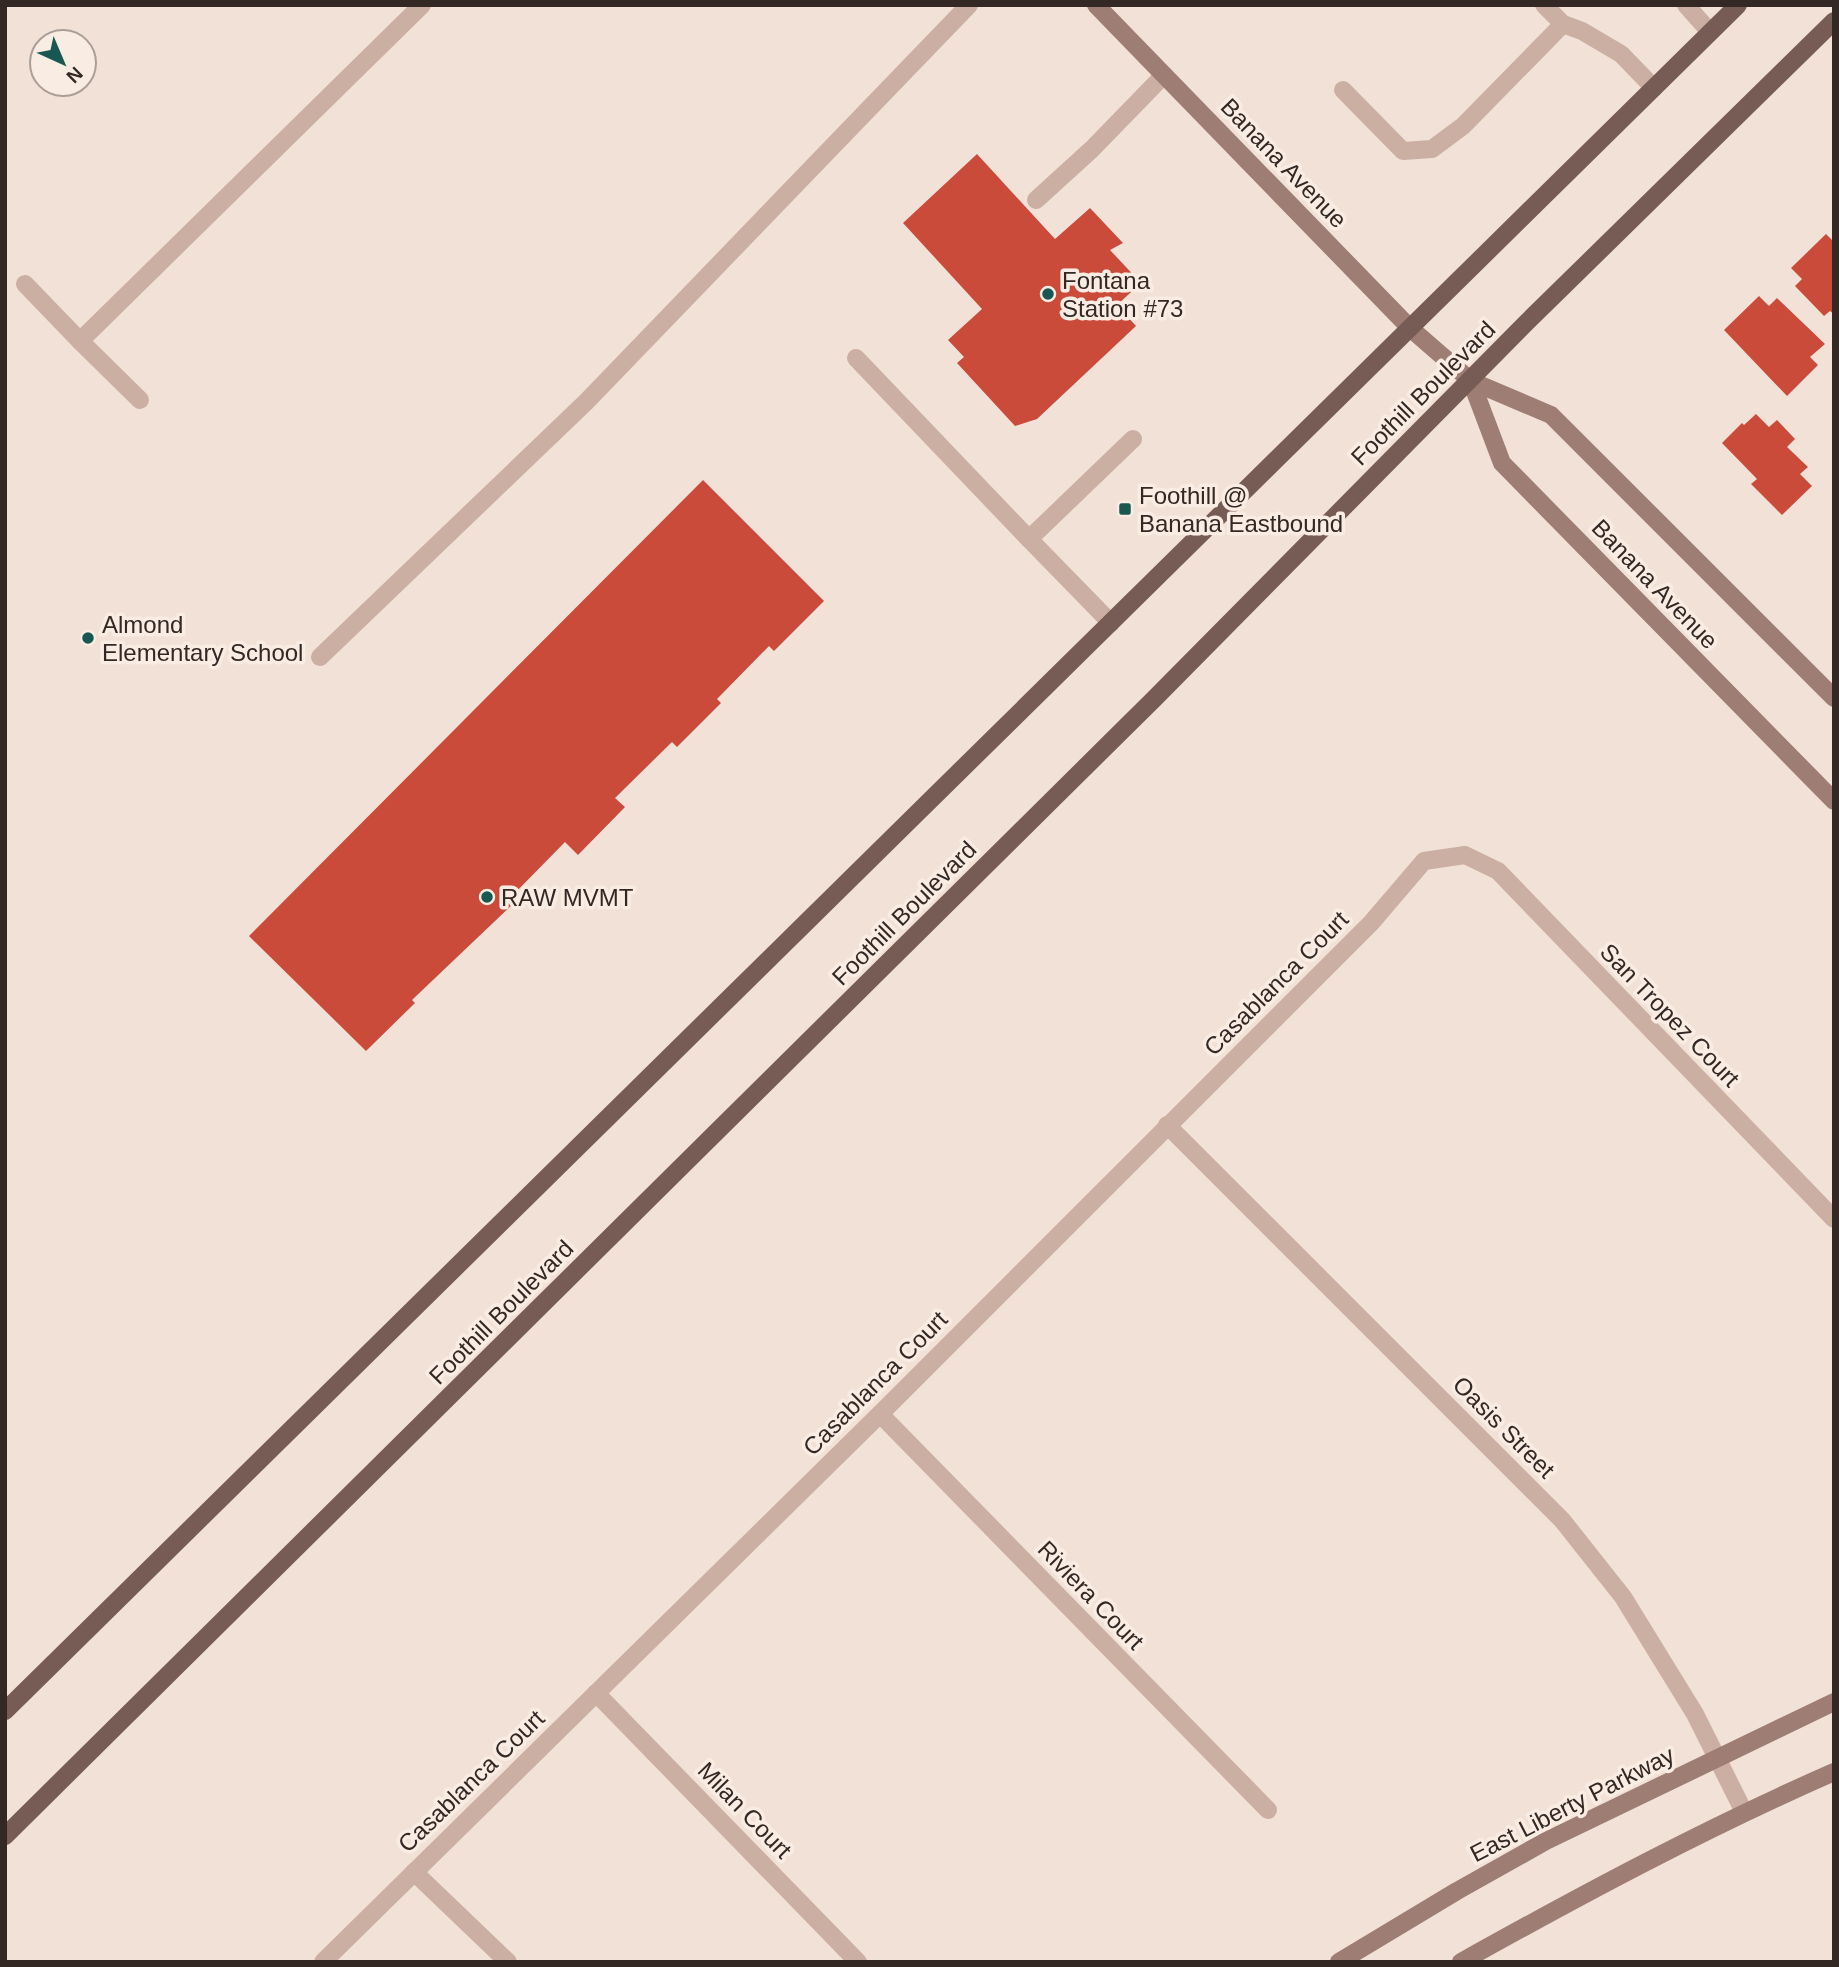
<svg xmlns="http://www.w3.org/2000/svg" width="1839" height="1967" font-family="Arial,sans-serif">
<rect width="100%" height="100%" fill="#f2e1d7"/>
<g fill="#cb4b3b">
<path d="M977 154 1055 239 1090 208 1123 243 1110 250 1141 283 1117 305 1136 326 1037 419 1015 426 957 363 964 357 948 340 982 309 903 223Z"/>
<path d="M1826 234 1834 242V314L1830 311 1824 316 1795 286 1802 279 1791 268Z"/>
<path d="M1759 296 1769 306 1777 298 1825 344 1810 357 1818 365 1787 396 1724 330Z"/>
<path d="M1756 414 1769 427 1777 420 1795 439 1787 447 1808 467 1800 474 1812 486 1782 515 1751 484 1757 479 1722 443 1742 423 1744 425Z"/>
<path d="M703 480 824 601 774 651 769 646 717 699 721 703 677 747 672 742 615 798 625 807 578 855 565 842 509 899 514 903 412 1000 415 1003 366 1051 249 936Z"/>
</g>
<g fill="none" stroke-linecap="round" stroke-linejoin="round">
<g stroke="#caafa2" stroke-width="18">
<path d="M1544 5 1563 24 1582 31 1621 54 1654 88"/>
<path d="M1686 5 1710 32"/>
<path d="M1343 90 1403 151 1432 149 1463 126 1563 24"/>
<path d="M1036 200 1092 149 1164 75"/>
<path d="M25 284 80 341 422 5"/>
<path d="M80 341 140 400"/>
<path d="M856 358 1029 539"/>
<path d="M1111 623 1029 539 1133 439"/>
<path d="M320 657 586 402 969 5"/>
</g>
<g stroke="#caafa2" stroke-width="18">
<path d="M1167 1125 1562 1520 1623 1597 1695 1714 1744 1812"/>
<path d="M880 1414 1268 1810"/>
<path d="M596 1693 858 1962"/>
<path d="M414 1872 508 1962"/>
<path d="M323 1962 880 1414 1371 923 1424 861 1465 855 1498 871 1834 1219"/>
</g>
<g stroke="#9d7d74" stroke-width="18">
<path d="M1096 5 1410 328 1471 381 1551 415 1834 698"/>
<path d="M1471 381 1502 463 1834 801"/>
<path d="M1339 1962 1457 1891 1546 1841 1834 1702"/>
<path d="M1461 1962C1583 1894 1706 1828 1834 1772"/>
</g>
<g stroke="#775c55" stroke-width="18">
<path d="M5 1711 1738 5"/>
<path d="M5 1836 1154 699 1526 323 1834 21"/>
</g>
</g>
<g fill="#195753" stroke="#f9ece3" stroke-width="2.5">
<circle cx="1048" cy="294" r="7"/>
<rect x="1118" y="502" width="14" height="14" rx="3.5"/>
<circle cx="88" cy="638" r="7"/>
<circle cx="487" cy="897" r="7"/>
</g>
<g text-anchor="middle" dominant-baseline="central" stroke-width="7" stroke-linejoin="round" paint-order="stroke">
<g font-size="24" fill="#342825" stroke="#f9ece3">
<text transform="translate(1284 163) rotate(46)">Banana Avenue</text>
<text transform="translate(1423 393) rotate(-45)">Foothill Boulevard</text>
<text transform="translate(1655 584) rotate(46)">Banana Avenue</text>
<text transform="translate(904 913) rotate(-45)">Foothill Boulevard</text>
<text transform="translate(1276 983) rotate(-45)">Casablanca Court</text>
<text transform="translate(1670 1015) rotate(46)">San Tropez Court</text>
<text transform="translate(501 1312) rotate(-45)">Foothill Boulevard</text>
<text transform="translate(875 1383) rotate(-45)">Casablanca Court</text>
<text transform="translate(1504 1427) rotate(45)">Oasis Street</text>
<text transform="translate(1091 1595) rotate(46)">Riviera Court</text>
<text transform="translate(471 1781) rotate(-44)">Casablanca Court</text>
<text transform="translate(1572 1804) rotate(-27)">East Liberty Parkway</text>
<text transform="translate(745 1810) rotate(46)">Milan Court</text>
</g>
<g font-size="24" fill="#342825" stroke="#f9ece3" text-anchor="start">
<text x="1062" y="280">Fontana<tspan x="1062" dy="28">Station #73</tspan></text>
<text x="1139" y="495">Foothill @<tspan x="1139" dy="28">Banana Eastbound</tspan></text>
<text x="102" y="624">Almond<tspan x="102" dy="28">Elementary School</tspan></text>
<text x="501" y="897">RAW MVMT</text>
</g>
</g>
<rect width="1839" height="1967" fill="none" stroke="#342825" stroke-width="14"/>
<g transform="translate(63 63) rotate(136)"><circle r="33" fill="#f9ece3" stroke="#aa9e97" stroke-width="2"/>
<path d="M0-5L12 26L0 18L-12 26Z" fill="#195753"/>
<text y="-10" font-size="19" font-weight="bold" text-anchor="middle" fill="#342825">N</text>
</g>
</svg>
